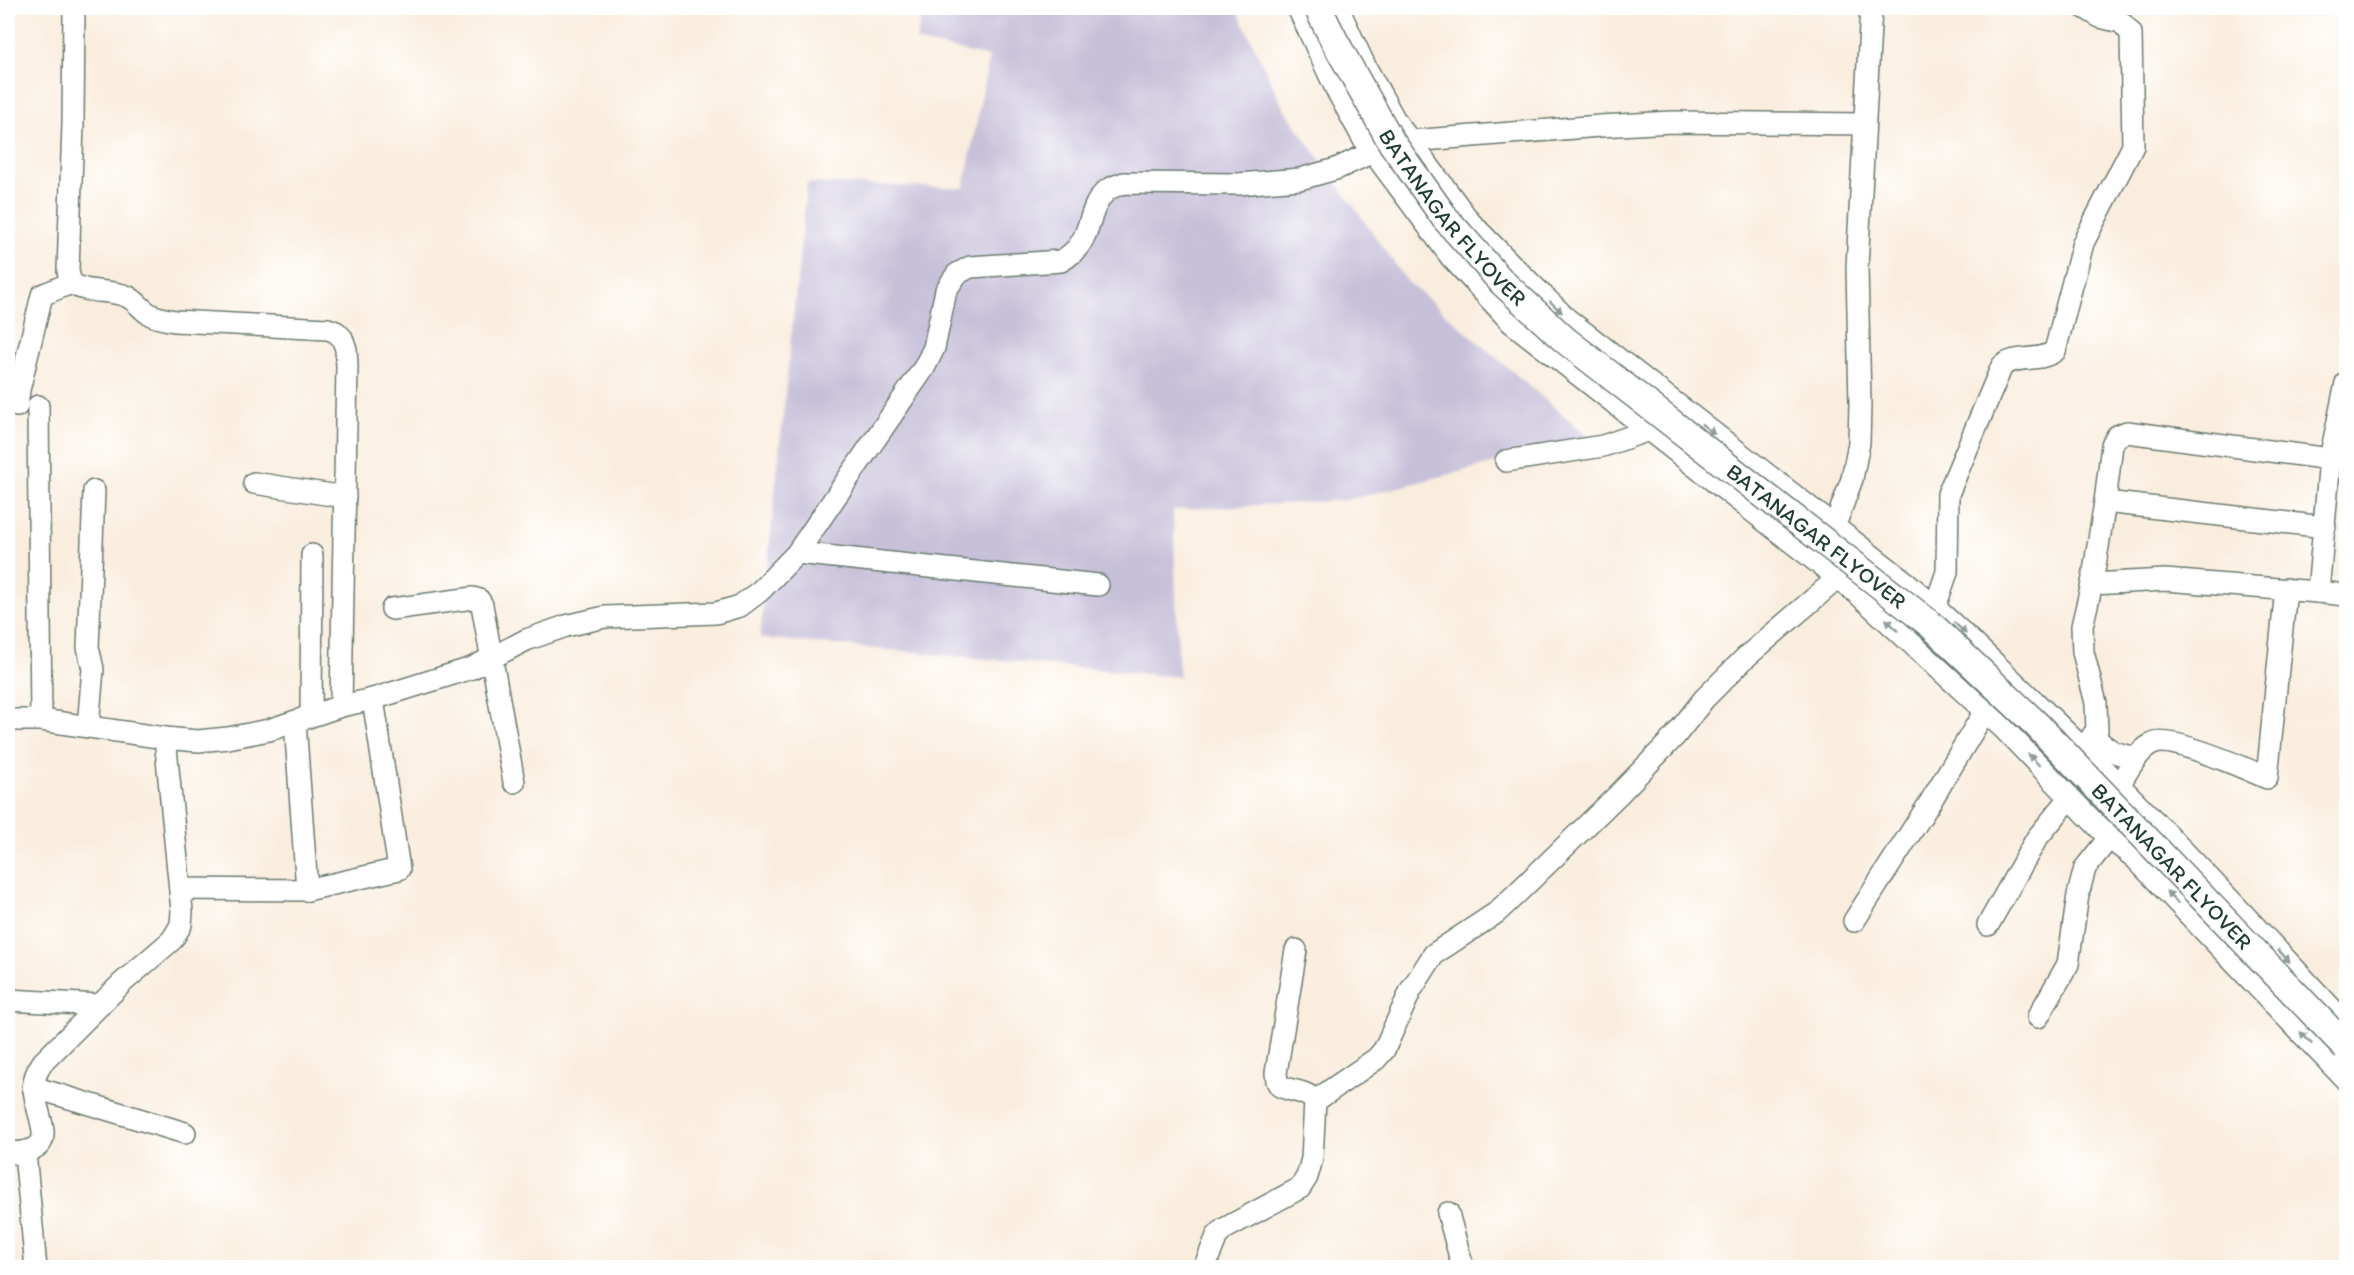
<svg xmlns="http://www.w3.org/2000/svg" width="2354" height="1275" font-family="Itim,sans-serif">
<rect width="100%" height="100%" fill="#fff"/>
<filter id="ink" filterUnits="userSpaceOnUse"><feTurbulence type="fractalNoise" baseFrequency=".0167" numOctaves="2"/><feDisplacementMap in="SourceGraphic" scale="12" xChannelSelector="R" yChannelSelector="G"/><feConvolveMatrix kernelMatrix="1 2 1 2 8 2 1 2 1" color-interpolation-filters="sRGB"/></filter>
<filter id="wash" filterUnits="userSpaceOnUse"><feTurbulence type="fractalNoise" baseFrequency=".008" numOctaves="4" result="noise"/><feDisplacementMap in="SourceGraphic" scale="24" xChannelSelector="R" yChannelSelector="G"/><feGaussianBlur stdDeviation="1.35" result="paint"/><feColorMatrix in="noise" values="0 0 0 0 0 0 0 0 0 0 0 0 0 0 0 0 0 1.4 0 .05"/><feComposite in="paint" operator="in"/></filter>
<g filter="url(#wash)">
<rect width="100%" height="100%" fill="#f9eddd"/>
<path fill="#c7c0d9" d="M923 8H1236L1283 107 1407 281 1591 439 1347 500 1173 510 1179 677 760 638 807 183 964 188 989 57 916 41Z"/>
</g>
<g filter="url(#ink)">
<g fill="none" stroke-linecap="round" stroke-linejoin="round">
<g stroke="#6b7b6f" stroke-width="24">
<g id="minor">
<path d="M74 8 73 124 68 271 71 283C87 294 108 289 126 296 134 299 138 305 144 310 152 318 165 319 175 321L328 329 336 332 342 338 346 349 347 366 341 706"/>
<path d="M1298 8 1337 91 1364 140 1451 257 1511 322 1858 594 2003 728 2109 838 2135 858 2346 1080"/>
<path d="M1338 8 1365 66 1396 122 1470 222 1512 265 1567 319 1907 583C1953 622 1994 663 2037 704 2144 807 2245 915 2346 1024"/>
<path d="M17 406 19 390 42 295 71 283"/>
<path d="M38 406 41 720"/>
<path d="M1506 461 1603 446 1649 430"/>
<path d="M254 483 345 497"/>
<path d="M2105 502 2325 527"/>
<path d="M1834 528 1852 479 1859 443 1860 404 1857 267 1871 8"/>
<path d="M797 553 1098 585"/>
<path d="M2092 584 2165 580 2318 592 2330 459 2346 383"/>
<path d="M2318 592 2346 595"/>
<path d="M1935 607 1947 572 1948 494 2002 366C2017 354 2038 363 2055 351L2083 243 2133 146 2131 33 2121 22 2100 17 2085 8"/>
<path d="M392 609 473 598 479 600 482 605 514 782"/>
<path d="M311 716 312 555"/>
<path d="M8 720H41L165 738 198 741 228 738 269 730 341 706 373 699 472 668 526 640 566 626 605 617 716 613 740 606 760 591 797 553 924 368 934 348 946 290 957 274 970 267 1061 261C1096 241 1083 214 1106 191 1111 187 1118 185 1124 183L1238 184 1300 179 1336 169 1373 152 1411 141 1600 126 1672 122 1864 124"/>
<path d="M295 722 307 890"/>
<path d="M88 727 93 669 88 647 94 491"/>
<path d="M2093 735C2107 751 2117 755 2137 757"/>
<path d="M2074 758 2097 731 2096 703 2083 652 2082 626 2092 584 2105 502 2112 445 2117 436 2127 432 2330 459"/>
<path d="M2119 785C2128 771 2139 748 2155 743 2174 737 2247 769 2267 778L2286 589"/>
<path d="M180 889 307 890 399 869 373 699"/>
<path d="M1854 921 1929 804 1985 711"/>
<path d="M1988 925 2037 838 2070 798"/>
<path d="M8 1000 100 1005"/>
<path d="M2038 1017 2068 964 2078 895 2085 868 2109 838"/>
<path d="M33 1087 185 1133"/>
<path d="M1315 1101 1376 1059 1384 1050 1411 990 1434 954 1496 913 1513 897 1619 794 1675 736 1704 699 1745 658 1838 578"/>
<path d="M8 1153C65 1152 36 1122 34 1088 33 1079 38 1069 43 1062L122 983 172 940 181 925 182 911 165 738"/>
<path d="M25 1153 36 1268"/>
<path d="M1448 1213 1463 1268"/>
<path d="M1204 1268 1217 1236 1224 1229 1300 1188 1307 1177 1312 1159 1315 1101C1306 1090 1292 1092 1280 1086L1277 1081 1276 1073 1296 950"/>
</g>
</g>
<use href="#minor" stroke="#fff" stroke-width="21"/>
<g stroke="#6b7b6f" stroke-width="30" stroke-linecap="butt">
<g id="major-bridge">
<path id="s1" d="M1318 8 1334 40 1392 143 1445 218 1502 282 1565 340 1930 624 2037 725 2346 1047"/>
</g>
</g>
<use href="#major-bridge" stroke="#fff" stroke-width="27"/>
</g>
<defs><path id="oneway-solid" d="M-6-.8H1V-3.2L6.5 0L1 3.2V.8H-6Z" transform="scale(1.5)"/></defs>
<g fill="#8f9e9a">
<use href="#oneway-solid" transform="translate(1556 307) rotate(44)"/>
<use href="#oneway-solid" transform="translate(1708 429) rotate(38)"/>
<use href="#oneway-solid" transform="translate(1892 625) rotate(-137)"/>
<use href="#oneway-solid" transform="translate(1960 628) rotate(43)"/>
<use href="#oneway-solid" transform="translate(2034 760) rotate(-134)"/>
<use href="#oneway-solid" transform="translate(2172 897) rotate(-134)"/>
<use href="#oneway-solid" transform="translate(2284 956) rotate(47)"/>
<use href="#oneway-solid" transform="translate(2306 1038) rotate(-134)"/>
</g>
</g>
<g text-anchor="middle" dominant-baseline="central" stroke-width="4.5" stroke-linejoin="round" paint-order="stroke">
<g font-size="22" fill="#1f3d34" stroke="#fff">
<text stroke="none"><textPath href="#s1" startOffset="250">BATANAGAR FLYOVER</textPath></text>
<text stroke="none"><textPath href="#s1" startOffset="736">BATANAGAR FLYOVER</textPath></text>
<text stroke="none"><textPath href="#s1" startOffset="1222">BATANAGAR FLYOVER</textPath></text>
</g>
</g>
<rect width="2354" height="1275" fill="none" stroke="#fff" stroke-width="30"/>
</svg>
